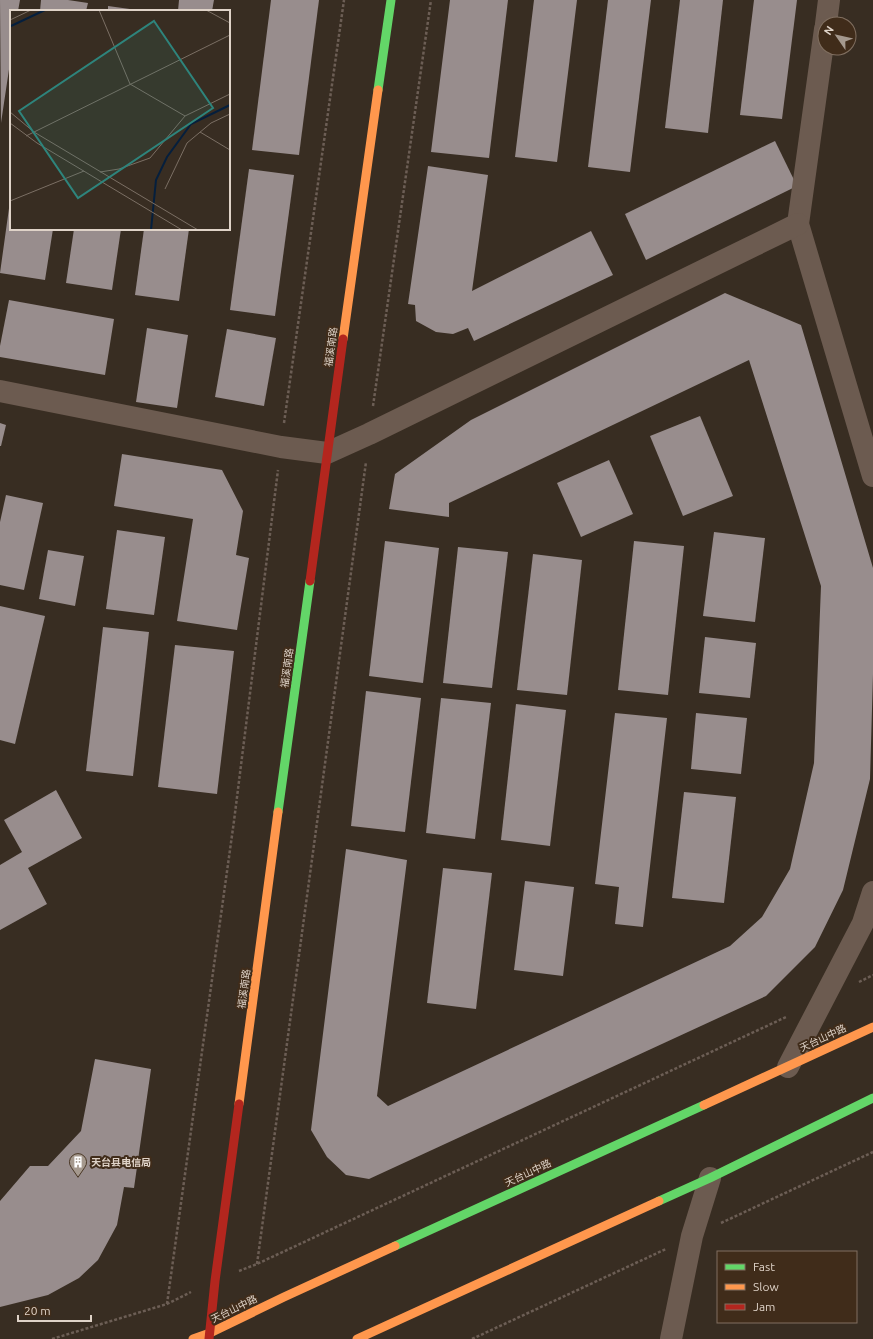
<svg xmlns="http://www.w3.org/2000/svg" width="873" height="1339" font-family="Ubuntu,'Noto Sans SC',sans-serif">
<rect width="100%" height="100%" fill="#382d22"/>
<g fill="#988d8d">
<path d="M0 0H20L18 11H11V56L1 123Z"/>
<path d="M41 0H68L88 3 86 11H40Z"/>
<path d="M179 0H214L212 11H178Z"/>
<path d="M271 0H319L299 155 252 150Z"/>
<path d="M450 0H508L489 158 431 152Z"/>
<path d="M534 0H577L557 162 515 157Z"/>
<path d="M608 0H651L630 172 588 167Z"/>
<path d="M680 0H723L708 133 665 128Z"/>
<path d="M754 0H797L782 119 740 115Z"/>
<path d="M108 6 137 10V11H108Z"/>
<path d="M775 141 797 186 646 260 625 214Z"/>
<path d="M428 166 488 175 472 291 591 231 613 275 474 341 468 328 453 334 436 332 416 321 415 305 408 304Z"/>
<path d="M249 169 294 175 275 316 230 310Z"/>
<path d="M10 201 11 229H53L45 280 0 273Z"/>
<path d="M74 229H121L112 290 66 283Z"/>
<path d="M144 229H189L179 301 135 295Z"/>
<path d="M725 293 801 325 873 568V674L870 779 843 890 815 947 766 996 369 1179 346 1175 327 1157 311 1130 346 849 407 860 377 1096 388 1106 730 946 762 917 790 869 814 763 821 586 749 360 449 503V517L389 509 395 474 471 420Z"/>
<path d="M9 300 114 319 105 375 0 357V346Z"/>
<path d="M147 328 188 335 177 408 136 402Z"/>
<path d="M227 329 276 338 264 406 215 397Z"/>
<path d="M700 416 733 496 683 516 650 436Z"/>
<path d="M0 423 6 425 1 446H0Z"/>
<path d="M122 454 222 470 243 511 236 555 249 558 237 630 177 621 193 519 114 506Z"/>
<path d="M609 460 633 514 581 537 557 483Z"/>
<path d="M6 495 43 503 24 590 0 585V522Z"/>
<path d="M117 530 165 537 154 615 106 609Z"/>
<path d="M714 532 765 538 755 622 703 616Z"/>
<path d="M385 541 439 548 423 683 369 676Z"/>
<path d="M634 541 684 546 668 695 618 690Z"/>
<path d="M458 547 508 552 492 688 443 683Z"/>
<path d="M48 550 84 556 75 606 39 599Z"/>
<path d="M533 554 582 560 567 695 517 690Z"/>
<path d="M0 606 45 616 15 744 0 740Z"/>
<path d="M103 627 149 632 133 776 86 771Z"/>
<path d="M705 637 756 643 750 698 699 693Z"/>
<path d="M175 645 234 651 217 794 158 787Z"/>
<path d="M366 691 421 698 405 832 351 826Z"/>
<path d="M441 698 491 703 475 839 426 833Z"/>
<path d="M516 704 566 710 550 846 501 840Z"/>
<path d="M615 713 667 718 643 927 615 924 619 887 595 884Z"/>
<path d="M696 713 747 718 741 774 691 769Z"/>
<path d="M56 790 82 838 28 868 47 904 0 930V865L22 852 4 820Z"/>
<path d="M684 792 736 797 724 903 672 898Z"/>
<path d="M443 868 492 873 476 1009 427 1003Z"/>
<path d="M525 881 574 887 563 976 514 970Z"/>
<path d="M95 1059 151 1069 134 1188 124 1187 117 1225 98 1260 79 1278 48 1295 0 1307V1201L30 1166H48L81 1131Z"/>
</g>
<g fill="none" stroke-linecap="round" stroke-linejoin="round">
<g stroke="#6c5e55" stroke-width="2.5" stroke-dasharray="3 2" stroke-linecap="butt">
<path d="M373 406 431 0"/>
<path d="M284 423 344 0"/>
<path d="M859 982 873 975"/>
<path d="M721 1223 873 1152"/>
<path d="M257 1264 366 462"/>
<path d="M239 1271 257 1264 786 1017"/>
<path d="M167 1304 234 821 278 470"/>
<path d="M52 1339 167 1304 191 1292"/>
<path d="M472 1339 666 1249"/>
</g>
<g stroke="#6c5b50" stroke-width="22">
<path d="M826 24 829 0"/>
<path d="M825 29 798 224 873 476"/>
<path d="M0 391 281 447 327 453 369 434 798 224"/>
<path d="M788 1067 863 923 873 892"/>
<path d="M671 1339 692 1236 710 1178"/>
</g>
<g stroke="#63d668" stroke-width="9">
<path d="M378 90 391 0"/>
<path d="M278 812 310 581"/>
<path d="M659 1201 710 1178 873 1098"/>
<path d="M395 1246 704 1105"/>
</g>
<g stroke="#ff974d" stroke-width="9">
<path d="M343 339 378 90"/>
<path d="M239 1104 278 812"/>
<path d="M704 1105 873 1027"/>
<path d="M193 1339 210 1333 284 1297 395 1246"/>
<path d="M357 1339 659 1201"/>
</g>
<g stroke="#b3261e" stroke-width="9">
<path d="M310 581 343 339"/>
<path d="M209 1339 215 1281 239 1104"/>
</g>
</g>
<defs>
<g id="building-pin" transform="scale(0.9)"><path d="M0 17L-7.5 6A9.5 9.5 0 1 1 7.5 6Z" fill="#a5998e" stroke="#402c1a"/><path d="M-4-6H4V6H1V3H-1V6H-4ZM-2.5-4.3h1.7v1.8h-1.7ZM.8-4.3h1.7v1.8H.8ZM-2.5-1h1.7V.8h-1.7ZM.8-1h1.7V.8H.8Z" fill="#fff"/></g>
</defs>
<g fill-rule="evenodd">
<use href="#building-pin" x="78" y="1162"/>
</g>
<g text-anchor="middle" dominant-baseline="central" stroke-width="4" stroke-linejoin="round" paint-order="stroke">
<g font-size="10" fill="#dfd3c8" stroke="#402c1a">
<text transform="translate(331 347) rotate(-82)">福溪南路</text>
<text transform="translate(287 668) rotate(-82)">福溪南路</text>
<text transform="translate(244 989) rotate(-82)">福溪南路</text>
<text transform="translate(823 1038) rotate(-25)">天台山中路</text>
<text transform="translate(528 1173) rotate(-25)">天台山中路</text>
<text transform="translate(234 1309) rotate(-26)">天台山中路</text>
</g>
<g font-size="10" font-weight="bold" fill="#dfd3c8" stroke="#402c1a" text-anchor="start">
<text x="91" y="1162">天台县电信局</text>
</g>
</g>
<g transform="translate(10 10)">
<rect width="220" height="220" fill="#382d22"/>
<path fill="none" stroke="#051f3d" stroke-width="2" d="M1 16 35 0M141 220 146 170 157 147 181 114 220 95"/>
<path fill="none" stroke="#7b6f64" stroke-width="1" d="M89 0 120 74 175 106M196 0 220 13M0 10 21 0M0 102 24 122 188 220M0 113 27 133 172 220M190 122 220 140M16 126 220 25M90 162 109 159 140 148 175 106 220 84M155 179 177 133 201 113 220 104M0 191 74 161"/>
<path fill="#2e847c" fill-opacity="0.15" stroke="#2e847c" stroke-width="2" d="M144 11 203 98 68 188 9 101Z"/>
<rect width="220" height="220" fill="none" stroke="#dfd3c8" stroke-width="2"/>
</g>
<rect x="717" y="1251" width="140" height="72" fill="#402c1a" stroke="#806f60"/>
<rect x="725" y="1264" width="20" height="6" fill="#63d668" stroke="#806f60"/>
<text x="753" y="1271" font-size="12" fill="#dfd3c8">Fast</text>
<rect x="725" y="1284" width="20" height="6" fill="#ff974d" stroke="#806f60"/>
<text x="753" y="1291" font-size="12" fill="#dfd3c8">Slow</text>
<rect x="725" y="1304" width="20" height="6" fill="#b3261e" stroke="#806f60"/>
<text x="753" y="1311" font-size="12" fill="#dfd3c8">Jam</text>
<g transform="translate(837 36) rotate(304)"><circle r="19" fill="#402c1a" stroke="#806f60"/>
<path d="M0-3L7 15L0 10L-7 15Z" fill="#a5998e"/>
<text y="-6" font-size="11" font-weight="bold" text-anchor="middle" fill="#dfd3c8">N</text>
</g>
<path d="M18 1315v6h73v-6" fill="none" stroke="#dfd3c8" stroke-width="2"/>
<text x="24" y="1315" font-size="12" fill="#dfd3c8" stroke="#402c1a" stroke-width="3" paint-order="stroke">20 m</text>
</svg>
